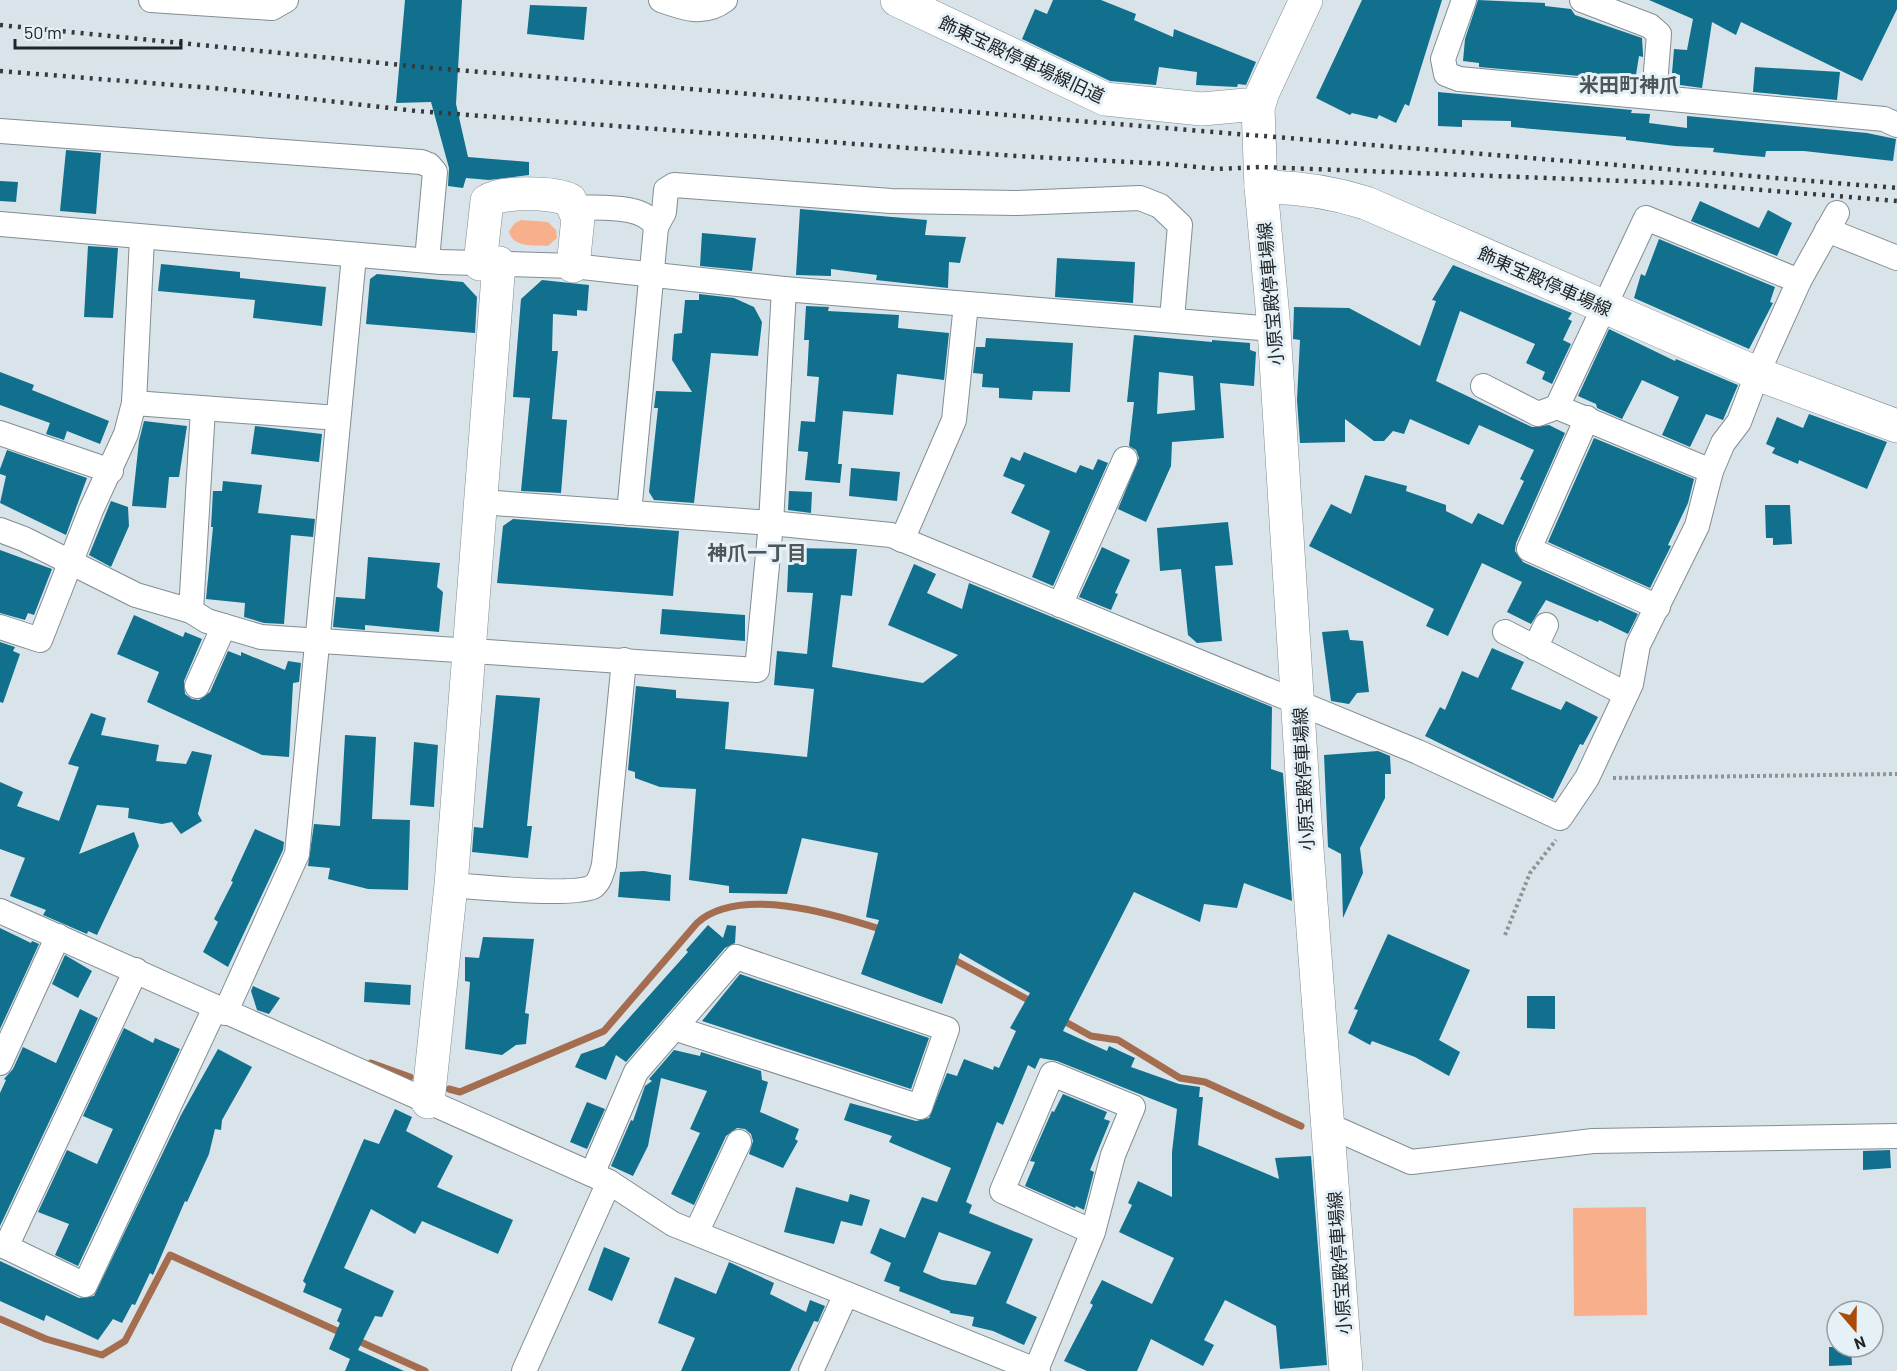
<svg xmlns="http://www.w3.org/2000/svg" width="1897" height="1371" font-family="Barlow,'Noto Sans JP',sans-serif">
<rect width="100%" height="100%" fill="#d8e4e9"/>
<g fill="#f8af8c">
<path d="M521 220 548 222 556 230 557 238 548 246C534 245 512 248 509 231L515 223Z"/>
<path d="M1646 1207 1647 1315 1574 1316 1573 1208Z"/>
</g>
<g fill="none" stroke-linecap="round" stroke-linejoin="round">
<g stroke="#a56d50" stroke-width="7">
<path d="M949 957 1034 1003"/>
<path d="M1062 1020 1091 1036 1118 1040 1180 1078 1205 1082 1301 1126"/>
<path d="M371 1063 410 1077"/>
<path d="M449 1089 460 1092 604 1031 697 923C739 885 834 914 883 930"/>
<path d="M0 1319 46 1339 102 1355 125 1341 170 1255 344 1334"/>
<path d="M354 1339 425 1371"/>
</g>
</g>
<g fill="#10708d" fill-rule="evenodd">
<path d="M405 0H462L456 104 468 157 529 162V175L489 180 466 178 463 188 448 186 449 168 431 102 396 103Z"/>
<path d="M1053 0H1101L1136 14 1134 20 1173 37 1174 29 1256 62 1246 85 1238 84 1237 87 1196 85 1197 72 1159 67 1156 85 1110 81 1022 39 1035 9 1047 14Z"/>
<path d="M1362 0H1442L1409 106 1405 104 1396 123 1379 115 1377 119 1352 113 1350 115 1316 98Z"/>
<path d="M1478 0 1545 3V6L1571 9 1575 15 1642 38 1643 54V57L1639 56 1635 81 1479 67V63L1463 61 1465 39Z"/>
<path d="M1649 0H1897V9L1862 81 1741 22 1736 35 1712 22 1702 88 1680 85V75L1672 73 1674 49 1687 50 1693 19Z"/>
<path d="M530 5 587 7 584 40 527 34Z"/>
<path d="M1755 67 1840 72 1837 100 1753 92Z"/>
<path d="M1438 92 1632 110 1631 113 1650 114 1649 123 1687 128V116L1867 133 1896 139 1893 161 1804 151H1766L1765 157 1741 155 1713 152 1714 148 1675 146 1626 140V137L1511 127V121L1462 120V127L1438 126Z"/>
<path d="M66 150 101 153 96 214 60 211Z"/>
<path d="M0 181 18 182 16 202 0 201Z"/>
<path d="M1700 201 1759 228 1768 210 1792 223 1777 256 1691 221Z"/>
<path d="M800 209 927 220 925 235 966 237 960 263 949 262 948 288 876 280 877 275 831 269V276L796 275Z"/>
<path d="M702 233 756 238 752 271 700 266Z"/>
<path d="M1659 239 1775 287 1770 302 1773 303 1749 349 1634 298 1641 274 1645 276Z"/>
<path d="M88 246 118 248 113 318 84 317Z"/>
<path d="M1057 258 1135 262 1133 303 1055 297Z"/>
<path d="M161 264 240 272V278L326 287 322 326 253 318 255 300 158 291Z"/>
<path d="M1453 265 1572 313 1568 319 1572 321 1563 340 1571 344 1552 384 1542 379 1545 372 1526 363 1535 344 1460 311 1436 381 1532 427 1549 425 1565 433 1516 543 1515 551 1523 562 1638 614 1628 634 1599 620 1598 622 1546 600 1531 624 1507 612 1522 582 1482 563 1448 636 1426 626 1434 609 1309 546 1331 504 1351 514 1365 475 1407 486 1406 491 1446 505V511L1472 524 1478 513 1503 525 1524 481 1520 479 1534 450 1479 425 1469 445 1410 419 1404 434 1393 431 1384 441H1374L1345 419V442L1300 443 1297 400 1300 340 1293 339 1294 307 1349 308 1420 346 1436 301 1432 300Z"/>
<path d="M377 274 463 282 477 297 475 333 366 324 370 279Z"/>
<path d="M542 280 589 285 587 311 577 310V316L553 314 552 351H558L552 419 567 420 561 493 521 491 530 398 513 397 521 299Z"/>
<path d="M699 294 734 298 754 307 762 322 758 356 711 353 694 503 654 500 649 492 658 408H654L656 391 692 392 672 360 674 334 682 333 685 300H699Z"/>
<path d="M806 306 829 307 828 311 899 315 898 328 949 333 944 380 897 374 893 415 843 411 838 464H842L840 483 805 480 808 452 798 451 801 421 815 422 819 377 807 376 809 340H804Z"/>
<path d="M1609 329 1675 361 1676 359 1738 385 1723 420 1706 414 1690 447 1662 435 1679 397 1642 380 1622 419 1597 408 1596 404 1578 396Z"/>
<path d="M1134 335 1212 342V340L1250 343V350L1256 352 1254 386 1220 383 1224 438 1172 442 1171 466 1146 522 1118 509 1139 458 1136 450 1129 446 1134 402H1127ZM1159 372 1193 376 1195 410 1157 414Z"/>
<path d="M986 338 1073 343 1070 392 1033 391 1032 400 999 398V388L982 387 983 374 973 373 976 347H985Z"/>
<path d="M0 372 34 385 32 390 109 421 100 444 67 431 64 440 46 434 50 423 0 405Z"/>
<path d="M1809 414 1887 442 1867 489 1799 460 1798 464 1772 453 1775 448 1766 444 1777 417 1803 428Z"/>
<path d="M144 421 187 426 179 477H169L166 508 132 506 139 441Z"/>
<path d="M255 426 322 434 319 462 251 454Z"/>
<path d="M1594 438 1694 479 1688 503 1668 545 1671 546 1650 588 1548 542Z"/>
<path d="M7 450 87 478 66 535 0 503 6 476 0 474V469Z"/>
<path d="M1024 452 1076 473 1080 465 1093 470 1098 459 1108 463 1053 586 1032 577 1050 531 1011 513 1025 485 1003 476 1011 457 1020 461Z"/>
<path d="M851 468 900 472 897 501 849 496Z"/>
<path d="M223 481 262 485 258 513 315 519 313 537 291 535 284 624 264 623 244 617 245 603 206 599 213 527H211L213 491H222Z"/>
<path d="M789 491 812 492 811 513 788 510Z"/>
<path d="M111 501 128 507 129 526 111 567 89 555Z"/>
<path d="M1765 505H1790L1792 544 1773 545V538H1766Z"/>
<path d="M513 519 679 531 673 596 497 583 503 526Z"/>
<path d="M1228 522 1233 565 1215 566 1222 641 1197 643 1188 635 1181 569 1160 571 1157 528Z"/>
<path d="M1102 547 1130 560 1115 593 1118 594 1111 610 1079 597Z"/>
<path d="M789 548 857 549 852 596 841 595 832 667 923 683 958 655 888 625 914 564 936 574 927 593 962 609 969 583 1272 707 1271 769 1283 773 1292 901 1244 883 1237 908 1204 904 1200 922 1134 892 1063 1031 1107 1051 1109 1046 1135 1058 1131 1067 1179 1084 1200 1087 1199 1097H1203L1198 1145 1279 1179 1275 1158 1311 1156 1327 1365 1280 1369 1276 1326 1225 1300 1204 1340 1214 1345 1203 1366 1151 1339 1137 1371H1087L1064 1361 1093 1305 1090 1303 1102 1280 1152 1304 1174 1258 1119 1232 1132 1205 1128 1203 1138 1181 1172 1197V1152L1177 1109 1057 1061 1040 1058 1035 1069 1028 1065 1003 1125 997 1122 966 1202 972 1205 969 1213 1033 1239 1006 1303 1037 1317 1024 1345 993 1331 972 1326 974 1317 950 1313V1311L899 1291 900 1287 884 1281 891 1263 870 1253 880 1228 905 1238 922 1197 937 1202 951 1168 889 1142 892 1136 844 1120 850 1103 916 1121 929 1118 947 1073 957 1076 964 1059 993 1070 994 1066 999 1068 1016 1031 1010 1028 1030 993 960 953 942 1004 861 974 879 920 866 917 878 853 802 838 787 894 729 893V886L689 880 696 789 660 787 635 778V772L628 770 636 686 676 690V698L729 702 725 749 807 757 814 689 774 685 777 651 807 654 813 593 787 592ZM939 1232 991 1252 976 1285 942 1280 923 1272Z"/>
<path d="M0 550 52 569 34 615 28 613 25 620 0 613Z"/>
<path d="M368 557 440 563 437 587 443 592 439 632 365 625V630L333 627 336 597 365 599Z"/>
<path d="M662 609 745 615V641L660 634Z"/>
<path d="M134 615 183 637 185 632 202 639 184 681 185 694 192 699 199 700 210 692 228 651 241 656V652L285 670 288 661 301 663 299 682 293 683 289 757 262 755 147 702 159 672 117 654Z"/>
<path d="M1348 630 1350 640 1363 641 1369 692 1357 693 1349 704 1331 701 1322 632Z"/>
<path d="M0 642 15 647 13 651 20 654 3 703 0 702Z"/>
<path d="M1492 648 1524 662 1511 689 1561 710 1566 701 1598 717 1583 745 1580 744 1553 799 1425 736 1440 707 1445 710 1462 671 1478 678Z"/>
<path d="M496 695 540 698 527 826H532L528 858 472 852 474 827 483 828Z"/>
<path d="M91 713 106 718 101 735 159 745 156 761 186 764 192 751 212 755 198 814 202 821 181 834 172 822 162 824 128 818 129 808 97 805 79 854 134 832 139 846 97 935 88 931 87 934 43 915 46 910 10 896 25 858 0 849V782L23 792 17 806 59 821 79 767 68 764Z"/>
<path d="M345 735 376 737 372 819 410 820 408 890 368 889 328 879 330 868 308 866 314 824 340 826Z"/>
<path d="M414 742 438 745 434 807 410 805Z"/>
<path d="M1378 751 1390 756 1391 774H1385V798L1360 848 1363 873 1343 918 1341 854 1328 847 1324 755Z"/>
<path d="M255 829 284 842 283 850 228 967 203 952 218 922 214 919 233 882 231 881Z"/>
<path d="M644 871 671 875 670 901 618 897 620 872Z"/>
<path d="M708 925 723 938 727 925 736 926 735 943 725 948 626 1062 616 1055 606 1080 575 1067 581 1054 604 1046 688 952 686 950Z"/>
<path d="M0 928 31 943 32 941 39 944 0 1029Z"/>
<path d="M1388 934 1470 970 1439 1040 1460 1052 1449 1076 1415 1057 1372 1041 1370 1045 1348 1033 1358 1010 1354 1009Z"/>
<path d="M483 937 534 939 525 1013 529 1014 526 1044 516 1045 502 1055 465 1049 470 982 465 981V957L479 958Z"/>
<path d="M65 955 92 971 78 998 52 984Z"/>
<path d="M740 974 929 1038 911 1089 702 1021Z"/>
<path d="M365 982 411 985 410 1005 364 1002Z"/>
<path d="M253 986 280 998 269 1014 257 1010 251 991Z"/>
<path d="M1527 996H1555V1029L1527 1028Z"/>
<path d="M80 1009 98 1018 0 1226V1093L6 1080 4 1079 13 1069 23 1047 56 1063Z"/>
<path d="M124 1028 153 1043 155 1038 180 1049 78 1266 55 1255 69 1224 38 1212 67 1150 97 1164 113 1129 83 1116Z"/>
<path d="M218 1049 252 1067 222 1120 221 1130 215 1129 209 1154 187 1202 185 1201 153 1275 150 1273 135 1305 132 1304 122 1323 113 1319 98 1340 46 1315 44 1321 0 1301V1261L79 1298 94 1296 181 1115Z"/>
<path d="M674 1050 700 1056 701 1052 761 1071 762 1080 768 1082 760 1112 799 1129 795 1139 798 1141 783 1168 749 1154 753 1141 751 1134 745 1129 737 1128 726 1136 694 1205 671 1194 700 1133 690 1129 707 1091 661 1078 648 1146 633 1176 611 1166 631 1120 633 1121 645 1086 652 1081 649 1079Z"/>
<path d="M1063 1094 1107 1112 1104 1119 1110 1121 1090 1170 1094 1172 1084 1210 1076 1206 1075 1208 1025 1186 1035 1162 1030 1161 1052 1111 1054 1112Z"/>
<path d="M587 1102 605 1109 587 1149 570 1142Z"/>
<path d="M395 1109 412 1117 406 1131 453 1156 437 1187 513 1220 498 1254 422 1221 415 1234 371 1209 344 1268 394 1291 382 1317 375 1316 358 1350 404 1371H345L350 1359 329 1349 340 1323 337 1321 342 1309 303 1292 306 1284 303 1281 364 1139 379 1144Z"/>
<path d="M1890 1150 1891 1168 1863 1170V1151Z"/>
<path d="M796 1187 848 1202 850 1194 870 1200 862 1226 841 1221 834 1244 784 1232Z"/>
<path d="M604 1247 630 1258 612 1301 588 1290Z"/>
<path d="M729 1262 774 1283 770 1294 806 1312 810 1300 825 1306 818 1322 814 1321 790 1371H681L695 1338 658 1323 675 1277 716 1294Z"/>
<path d="M1829 1347H1851L1852 1365 1829 1366Z"/>
</g>
<g fill="none" stroke-linecap="round" stroke-linejoin="round">
<g stroke="#828d92" stroke-width="26">
<g id="street">
<path d="M151 0 272 8 286 0"/>
<path d="M661 0C683 8 704 16 725 0"/>
<path d="M1464 0 1443 59 1446 74 1459 79 1884 119 1897 125"/>
<path d="M1582 0 1650 26 1659 34 1654 97"/>
<path d="M0 131 421 162 429 165 435 172 427 260"/>
<path d="M575 207C598 209 644 203 656 227L629 513"/>
<path d="M0 224 441 262 573 266 784 289 1274 329"/>
<path d="M656 227 664 212 666 190 674 185 891 201 1017 203 1140 198 1160 206 1180 225 1172 319"/>
<path d="M1827 230 1897 258"/>
<path d="M1799 281 1837 213"/>
<path d="M1483 386 1538 414 1557 407 1646 218 1799 281 1758 372 1739 422 1723 443 1711 471 1557 407"/>
<path d="M134 403 338 418"/>
<path d="M1587 418 1529 549 1658 607"/>
<path d="M0 433 111 471"/>
<path d="M481 502 771 523 891 535 1418 752 1560 818 1587 778 1631 684 1638 645 1697 526 1711 471"/>
<path d="M0 530 24 539 136 595 191 611 207 621 261 637 757 670 771 523 784 289"/>
<path d="M902 540 954 420 966 304"/>
<path d="M1060 605 1125 459"/>
<path d="M191 611 203 409"/>
<path d="M0 627 40 640 91 510 126 434 134 403 142 238"/>
<path d="M1505 632 1626 694"/>
<path d="M1535 648 1546 625"/>
<path d="M197 686 224 626"/>
<path d="M451 885C476 887 578 897 594 886 600 881 602 872 604 865L624 660"/>
<path d="M0 911 609 1182 673 1224 1038 1371"/>
<path d="M225 1013 297 854 354 256"/>
<path d="M0 1063 58 936"/>
<path d="M1330 1126 1411 1162 1593 1141 1897 1136"/>
<path d="M592 1174 636 1072 736 957 947 1029 920 1107 674 1028"/>
<path d="M696 1233 739 1142"/>
<path d="M0 1244 85 1285 215 1008"/>
<path d="M6 1247 136 970"/>
<path d="M1036 1370 1093 1232 1113 1155 1133 1107 1052 1074 1002 1191 1093 1232"/>
<path d="M524 1371 609 1182"/>
<path d="M811 1371 846 1294"/>
</g>
</g>
<g stroke="#828d92" stroke-width="34">
<g id="secondary">
<path d="M897 0 1105 99 1202 109 1246 105 1258 108"/>
<path d="M1306 0 1263 92 1258 108 1261 187 1274 329 1305 822 1346 1371"/>
<path d="M1261 187C1298 187 1331 192 1366 203L1768 378 1897 426"/>
<path d="M480 264 487 201C501 191 554 192 570 200L578 218 573 266"/>
<path d="M428 1102 451 885 499 263"/>
</g>
</g>
<g stroke="#8c9498" stroke-width="4" stroke-dasharray="3 3" stroke-linecap="butt">
<path d="M1613 778 1897 774"/>
<path d="M1505 935 1530 873 1556 840"/>
</g>
<use href="#street" stroke="#fff" stroke-width="24"/>
<use href="#secondary" stroke="#fff" stroke-width="33"/>
<g stroke="#363a3d" stroke-width="4.5" stroke-dasharray="3 6" stroke-linecap="butt">
<path d="M0 25 421 67 1897 188"/>
<path d="M0 71 224 89 416 111 1016 156 1168 164 1216 169 1261 167 1677 183 1897 201"/>
</g>
</g>
<g text-anchor="middle" dominant-baseline="central" stroke-width="6" stroke-linejoin="round" paint-order="stroke">
<g font-size="18" fill="#212527" stroke="#e5f1f6">
<text transform="translate(1022 59) rotate(25)">飾東宝殿停車場線旧道</text>
<text transform="translate(1545 281) rotate(24)">飾東宝殿停車場線</text>
<text transform="translate(1270 294) rotate(-95)">小原宝殿停車場線</text>
<text transform="translate(1303 779) rotate(-93)">小原宝殿停車場線</text>
<text transform="translate(1339 1263) rotate(-94)">小原宝殿停車場線</text>
</g>
<g font-size="20" font-weight="bold" fill="#4d575b" stroke="#e5f1f6">
<text x="1629" y="84">米田町神爪</text>
<text x="757" y="552">神爪一丁目</text>
</g>
</g>
<g transform="translate(1855 1329) rotate(160)"><circle r="28" fill="#e5f1f6" stroke="#979fa3" stroke-width="1.5"/>
<path d="M0-4.5L10 22L0 15L-10 22Z" fill="#ac4b07"/>
<text y="-9" font-size="16" font-weight="bold" text-anchor="middle" fill="#212527">N</text>
</g>
<path d="M15 39v9h166v-9" fill="none" stroke="#212527" stroke-width="3"/>
<text x="24" y="39" font-size="18" fill="#212527" stroke="#e5f1f6" stroke-width="4.5" paint-order="stroke">50 m</text>
</svg>
